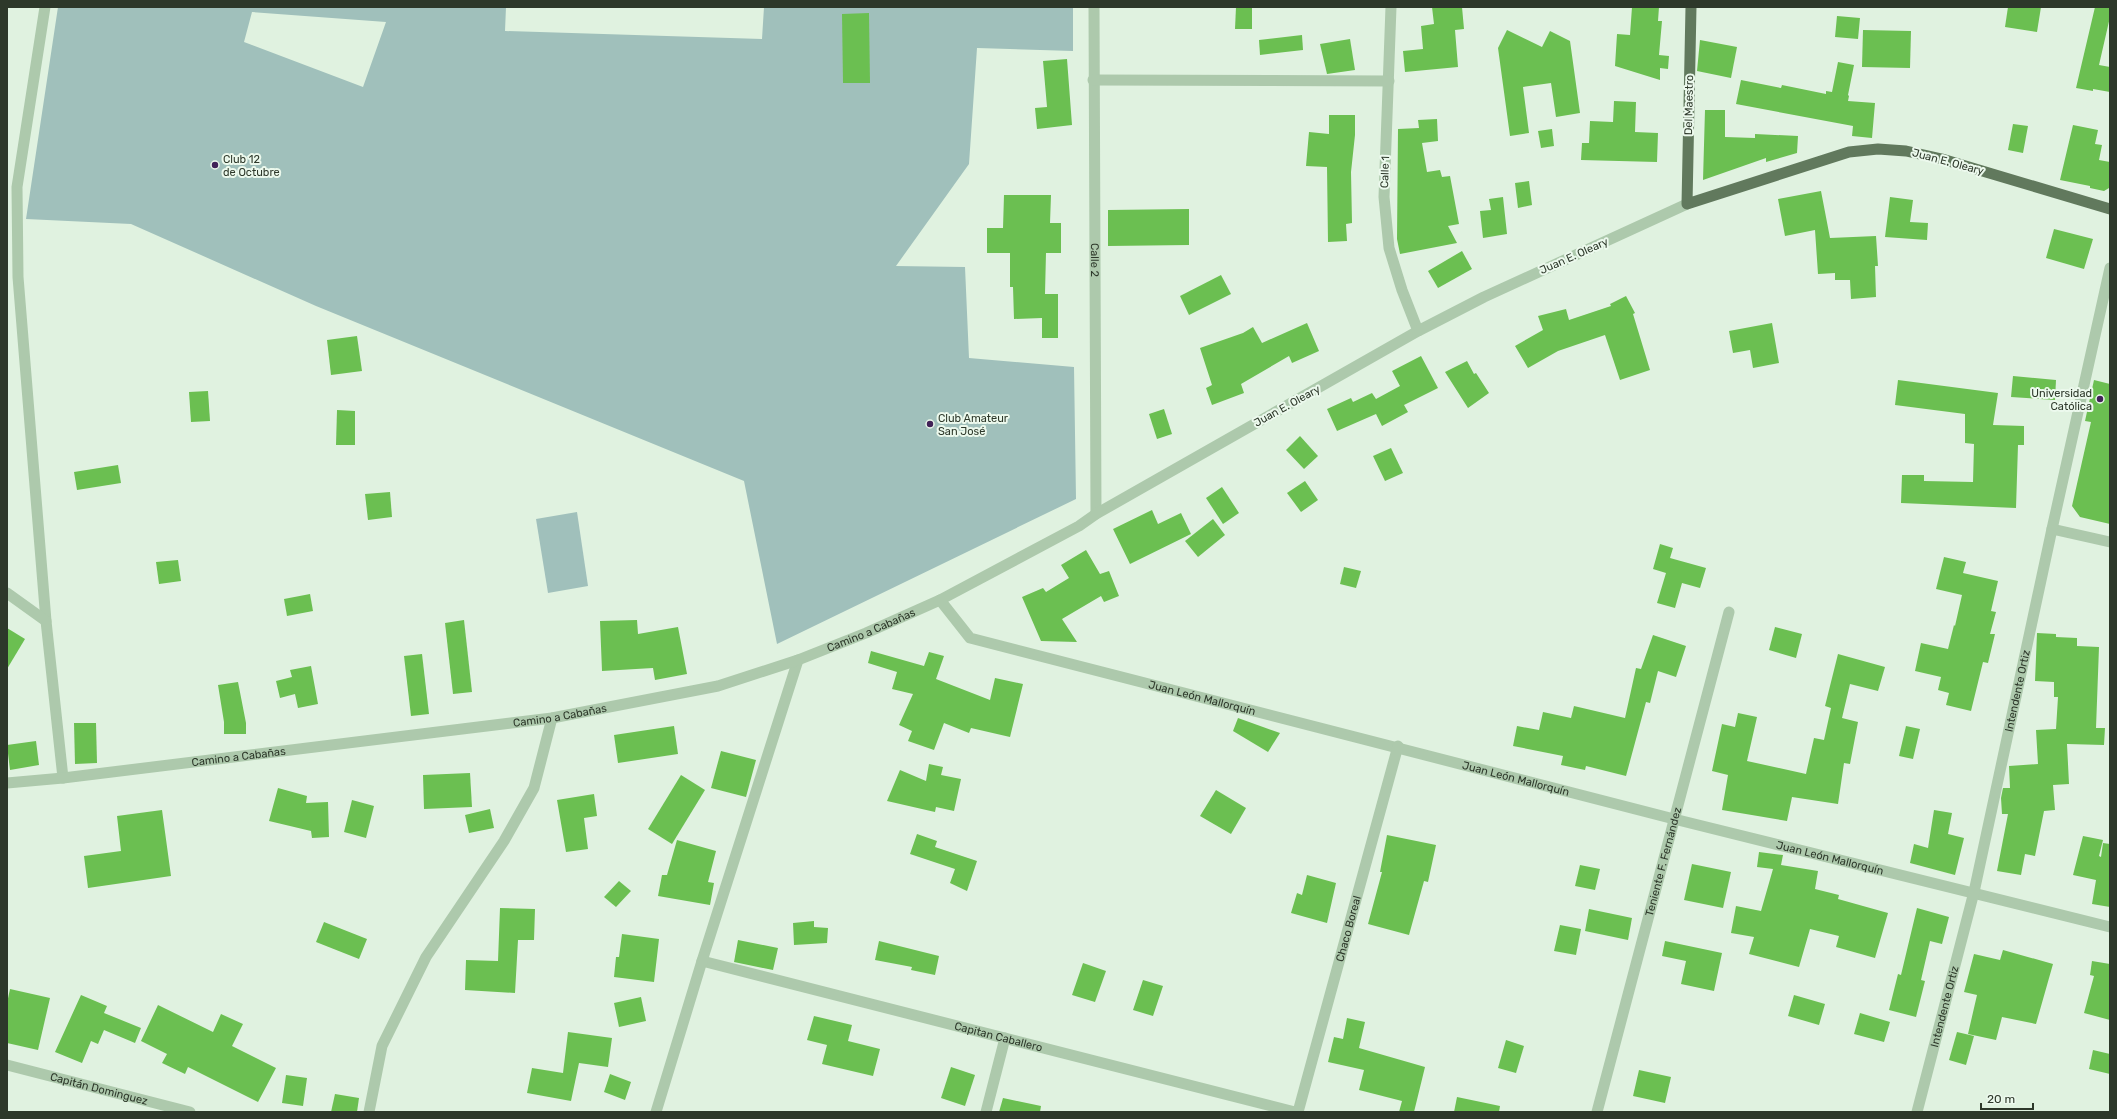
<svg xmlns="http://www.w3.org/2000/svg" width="2117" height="1119" font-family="Rubik,sans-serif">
<rect width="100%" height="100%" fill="#e0f2e0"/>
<g fill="#a0c0bb" fill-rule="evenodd">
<path d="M58 7H506L505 31 762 39 764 7H1073V51L977 48 969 164 896 266 965 267 969 358 1074 367 1076 499 777 644 744 481 316 306 131 224 26 219ZM252 12 386 22 363 87 244 42Z"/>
<path d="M577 512 588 586 548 593 536 519Z"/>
</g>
<g fill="#6bbf51">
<path d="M1236 7H1252V29H1235Z"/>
<path d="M1432 7H1462L1464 29 1455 30 1458 67 1405 72 1403 51 1423 49 1421 26 1434 24Z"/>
<path d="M1632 7H1659L1658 21H1662L1659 55 1669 56 1668 69 1660 68V80L1615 66 1617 34 1630 35Z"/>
<path d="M2008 7H2041L2037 32 2005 27Z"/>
<path d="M2095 7H2110V17L2099 65 2110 67V92L2093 89V91L2076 88Z"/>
<path d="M869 13 870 83H843L842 14Z"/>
<path d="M1837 16 1860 18 1858 39 1835 37Z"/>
<path d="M1507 30 1542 47 1550 31 1570 41 1580 113 1556 117 1551 83 1523 87 1529 133 1510 136 1498 48Z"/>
<path d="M1863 30 1911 31 1910 68 1862 67Z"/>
<path d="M1302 35 1303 50 1260 55 1259 40Z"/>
<path d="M1350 39 1355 70 1327 74 1320 44Z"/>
<path d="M1700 40 1737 47 1731 78 1697 71Z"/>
<path d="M1067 59 1072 125 1037 129 1035 108 1047 107 1043 61Z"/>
<path d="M1838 62 1854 65 1848 95 1849 96 1848 101 1875 103 1872 138 1852 136 1853 126 1736 104 1741 80 1781 88 1782 85 1826 94V91L1832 92Z"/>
<path d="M1614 101 1636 102 1635 132 1658 133 1657 162 1581 160 1582 143H1589L1590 121 1613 122Z"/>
<path d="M1705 110H1725V137L1755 138V134L1798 136 1797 153 1766 162V158L1703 180Z"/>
<path d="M1329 115H1355V135L1351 172 1352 223 1346 224 1347 241 1328 242 1327 167 1306 166 1309 132 1329 134Z"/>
<path d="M1437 119 1438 141 1422 143 1427 172 1440 170 1442 177 1450 176 1459 224 1448 226 1457 243 1400 254 1397 239 1398 129 1419 128 1418 120Z"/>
<path d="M2013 124 2028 126 2023 153 2008 150Z"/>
<path d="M2073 125 2098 130 2095 144 2102 145 2099 160 2110 162 2109 188 2104 191 2090 188V186L2060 180Z"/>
<path d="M1552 129 1554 146 1541 148 1538 131Z"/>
<path d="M1529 181 1532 205 1518 208 1515 183Z"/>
<path d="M1821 191 1830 238 1876 236 1878 266H1875L1876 297 1851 299 1850 280H1835V273L1818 274 1815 230 1785 236 1778 199Z"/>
<path d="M1004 195H1051L1050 223H1061V253H1046L1045 294H1058V338H1042V318L1014 319 1013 287H1010V253H987V228H1003Z"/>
<path d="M1503 197 1507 234 1483 238 1480 211 1491 210 1489 199Z"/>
<path d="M1890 197 1913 200 1910 222 1928 223 1927 240 1885 237Z"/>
<path d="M1189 209V245L1108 246V210Z"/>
<path d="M2054 229 2093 239 2084 269 2046 258Z"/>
<path d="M1462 251 1472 269 1438 288 1428 271Z"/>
<path d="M1221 275 1231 294 1189 315 1180 296Z"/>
<path d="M1626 296 1635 313 1633 314 1650 370 1620 380 1605 335 1558 351 1528 368 1515 346 1543 330 1538 316 1566 309 1569 320 1611 306 1610 304Z"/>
<path d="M1307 323 1319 351 1292 363 1289 356 1241 384 1244 393 1212 405 1206 388 1212 385 1200 348 1243 333 1253 327 1262 343Z"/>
<path d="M1772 323 1779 363 1753 368 1750 350 1733 353 1729 331Z"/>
<path d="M357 336 362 371 331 375 327 340Z"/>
<path d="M1421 356 1438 388 1404 405 1408 412 1382 426 1376 414 1337 431 1327 409 1351 398 1353 402 1372 393 1376 399 1400 386 1392 371Z"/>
<path d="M1467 361 1474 374 1476 373 1489 393 1468 408 1445 372Z"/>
<path d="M2013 376 2056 380 2055 400 2011 397Z"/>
<path d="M1898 380 1998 393 1993 425 2024 426V445H2018L2016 508 1901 503 1902 475H1924V481L1973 482 1974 444 1965 443V414L1895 405Z"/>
<path d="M2094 380 2110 384V524L2080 517 2072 506 2091 422 2085 421Z"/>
<path d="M208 391 210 421 191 422 189 392Z"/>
<path d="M1164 409 1172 434 1157 439 1149 414Z"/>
<path d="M337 410 355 411V445H336Z"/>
<path d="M1300 436 1318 456 1304 469 1286 450Z"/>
<path d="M1391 448 1403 473 1385 481 1373 456Z"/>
<path d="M118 465 121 483 77 490 74 472Z"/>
<path d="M1305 481 1318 500 1301 512 1287 493Z"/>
<path d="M1222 487 1239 513 1223 524 1206 498Z"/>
<path d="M390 492 392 517 368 520 365 494Z"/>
<path d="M1152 510 1158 524 1181 513 1191 534 1130 564 1113 529Z"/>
<path d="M1213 519 1225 535 1198 557 1185 541Z"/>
<path d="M1660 544 1673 548 1670 558 1706 568 1700 588 1682 583 1675 608 1657 603 1666 573 1653 569Z"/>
<path d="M1086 550 1100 574 1109 571 1119 596 1104 602 1101 596 1062 619 1077 642 1041 641 1022 597 1043 588 1046 592 1069 578 1061 565Z"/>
<path d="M1944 557 1966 562 1963 573 1998 581 1991 611 1996 612 1990 634H1995L1988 663 1983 662 1971 711 1946 705 1949 693 1938 690 1941 677 1915 671 1921 643 1948 649 1954 625 1955 626 1962 595 1936 589Z"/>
<path d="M178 560 181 581 159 584 156 562Z"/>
<path d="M1344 567 1361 571 1356 588 1340 584Z"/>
<path d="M310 594 313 611 287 616 284 599Z"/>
<path d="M464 620 472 692 453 694 445 623Z"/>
<path d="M637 620 638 634 678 627 687 674 655 680 653 668 602 671 600 621Z"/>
<path d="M1775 627 1802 634 1796 658 1769 650Z"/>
<path d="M7 628 25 639 7 669Z"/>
<path d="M2037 633 2056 634V637L2077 638V646L2099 647 2096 728H2105L2104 745 2067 744 2069 784 2053 785 2055 810 2044 811 2035 856 2025 854 2021 875 1997 871 2008 814H2002L2001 798 2003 788H2010L2009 766 2038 764 2036 730 2056 729 2058 697H2054V682L2035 681Z"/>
<path d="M1653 635 1686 646 1676 677 1658 671 1650 703 1646 702 1626 776 1586 766 1585 770 1561 765 1563 756 1513 746 1517 726 1539 730 1543 712 1571 718 1574 706 1625 718 1636 668 1641 669Z"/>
<path d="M871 651 924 666 929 652 944 656 936 679 990 700 995 678 1023 684 1010 737 971 728 969 733 944 723 934 750 908 741 912 731 899 725 913 694 892 689 897 672 868 663Z"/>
<path d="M422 654 429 714 411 716 404 656Z"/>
<path d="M1838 654 1885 667 1878 691 1850 684 1842 718 1858 722 1850 764 1844 763 1838 804 1792 797 1787 821 1722 810 1728 775 1712 771 1722 724 1735 727 1738 713 1757 717 1747 761 1806 774 1814 738 1824 740 1831 708 1825 706Z"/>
<path d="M311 666 318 704 298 708 295 694 280 698 276 681 292 677 290 670Z"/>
<path d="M238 682 246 723V734H224V722L218 685Z"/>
<path d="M1238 718 1280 733 1268 752 1233 731Z"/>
<path d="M74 723H96L97 763 75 764Z"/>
<path d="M674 726 678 754 618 763 614 735Z"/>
<path d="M1906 726 1920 729 1913 759 1899 756Z"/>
<path d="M36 741 39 765 10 770 7 745Z"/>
<path d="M721 751 756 760 746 797 711 788Z"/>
<path d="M929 764 943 767 941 775 961 779 954 811 936 807 935 812 887 801 900 770 926 781Z"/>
<path d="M470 773 472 807 424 809 423 775Z"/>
<path d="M681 775 705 790 672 844 648 829Z"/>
<path d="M278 788 307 796 306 803 328 802 329 837 312 838 311 831 269 821Z"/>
<path d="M1216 790 1246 808 1231 834 1200 816Z"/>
<path d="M594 794 597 816 584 818 588 849 566 852 557 800Z"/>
<path d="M352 800 374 806 366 838 344 832Z"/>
<path d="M490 809 494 828 469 833 465 815Z"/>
<path d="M162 810 171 876 88 888 84 856 121 851 117 816Z"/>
<path d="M1934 810 1952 813 1948 834 1964 838 1955 875 1910 863 1914 844 1928 848Z"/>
<path d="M917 834 937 841 935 847 977 861 967 891 950 883 955 869 910 854Z"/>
<path d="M1387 835 1436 845 1428 882 1424 881 1409 935 1368 924 1382 872H1380Z"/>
<path d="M2083 836 2103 840 2099 856 2101 857 2103 843 2110 844V907L2092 904 2096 880 2073 875Z"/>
<path d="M677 840 716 851 708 882 714 883 710 905 658 896 662 875H667Z"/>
<path d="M1759 852 1783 855 1781 865 1818 871 1815 889 1839 895 1838 899 1888 913 1875 958 1836 947 1839 936 1810 929 1799 967 1749 954 1754 937 1731 933 1736 906 1761 911 1773 869 1757 867Z"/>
<path d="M1692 864 1731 872 1723 908 1684 900Z"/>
<path d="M1580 865 1600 869 1595 890 1575 886Z"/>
<path d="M1307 875 1336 883 1327 923 1291 913 1297 893 1302 895Z"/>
<path d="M619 881 631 891 616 907 604 897Z"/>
<path d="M500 908 535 909 534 940H518L515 993 465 990 466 960 498 961Z"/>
<path d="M1917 908 1949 917 1942 944 1930 941 1921 980 1925 981 1916 1017 1889 1010 1898 974 1901 975Z"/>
<path d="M1589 909 1632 918 1628 940 1585 931Z"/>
<path d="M814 921V927L828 928 827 943 794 945 793 923Z"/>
<path d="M324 922 367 939 359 959 316 942Z"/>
<path d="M1560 925 1581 929 1576 955 1554 951Z"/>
<path d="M622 934 659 939 654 982 614 977 616 957H619Z"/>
<path d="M738 940 778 948 773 970 734 962Z"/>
<path d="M879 941 939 956 935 975 911 970 912 967 875 960Z"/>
<path d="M1665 941 1722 953 1714 991 1681 984 1686 961 1662 956Z"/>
<path d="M2003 950 2053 964 2036 1024 2002 1017 1996 1040 1968 1034 1977 995 1964 992 1974 954 2000 960Z"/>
<path d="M2092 961 2110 964V1020L2084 1013 2094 976 2090 975Z"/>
<path d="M1083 963 1106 971 1095 1002 1072 995Z"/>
<path d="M1143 980 1163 986 1153 1016 1133 1010Z"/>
<path d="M10 989 50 998 38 1050 7 1043V1003Z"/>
<path d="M81 995 107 1006 104 1013 141 1028 135 1043 104 1030 98 1044 91 1041 82 1063 55 1052Z"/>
<path d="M1794 995 1825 1004 1819 1025 1788 1016Z"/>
<path d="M641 997 646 1021 619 1027 614 1003Z"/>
<path d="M158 1005 213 1032 221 1014 243 1024 232 1046 276 1068 258 1102 188 1067 185 1074 162 1063 167 1054 141 1041Z"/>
<path d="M1860 1013 1890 1022 1884 1042 1854 1034Z"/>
<path d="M814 1016 852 1025 848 1041 880 1049 873 1076 822 1064 827 1045 807 1040Z"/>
<path d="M1347 1018 1365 1022 1359 1048 1425 1067 1414 1112H1399L1402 1101 1359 1090 1364 1070 1328 1062 1334 1037 1343 1039Z"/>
<path d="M568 1032 612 1038 608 1067 579 1063 571 1101 527 1093 532 1068 563 1073Z"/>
<path d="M1957 1032 1974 1036 1966 1065 1949 1060Z"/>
<path d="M1506 1040 1524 1046 1516 1073 1498 1068Z"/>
<path d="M2093 1050 2110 1054V1074L2089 1069Z"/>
<path d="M951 1067 975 1075 965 1106 941 1098Z"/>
<path d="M1639 1070 1671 1077 1665 1103 1633 1096Z"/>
<path d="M610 1074 631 1082 625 1100 604 1092Z"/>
<path d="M286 1075 307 1078 303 1106 282 1103Z"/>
<path d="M335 1094 359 1098 357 1112H331Z"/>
<path d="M1457 1097 1500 1106 1499 1112H1454Z"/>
<path d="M1003 1098 1041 1106 1040 1112H999Z"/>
</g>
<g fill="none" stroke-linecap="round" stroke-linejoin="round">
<g stroke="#adc9ac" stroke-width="11">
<path d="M45 7 17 187 18 277 46 621 63 778"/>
<path id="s1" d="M1094 7 1096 514"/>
<path d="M1391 7 1384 197 1389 248 1402 290 1418 331"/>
<path d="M1093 80 1389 81"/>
<path d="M2052 529 2110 542"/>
<path d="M7 593 46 621"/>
<path id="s2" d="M940 600 970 638 1674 819 2110 927"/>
<path id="s3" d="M702 961 1295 1112"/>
<path id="s4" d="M7 1065 190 1112"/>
<path d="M369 1112 382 1046 426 957 504 841 534 788 552 718"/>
<path d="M656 1112 702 961 798 660"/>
<path d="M986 1112 1005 1038"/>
<path id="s5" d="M1298 1112 1398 746"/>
<path id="s6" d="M1597 1112 1729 612"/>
<path id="s7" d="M1917 1112 1974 892 2052 529 2110 268"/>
</g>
<path stroke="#adc9ac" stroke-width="11" id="s8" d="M7 783 63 778 552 718 718 686 798 660 866 633 940 600 1079 526 1096 514 1418 331 1484 297 1687 204"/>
<path stroke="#61795d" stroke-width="11" d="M1691 7 1687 204 1849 152 1878 149 1906 151 1942 159 2110 209"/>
</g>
<g fill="#412257" stroke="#ecf9ed" stroke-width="1.5">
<circle cx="215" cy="165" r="4"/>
<circle cx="2100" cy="399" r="4"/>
<circle cx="930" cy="424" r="4"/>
</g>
<g text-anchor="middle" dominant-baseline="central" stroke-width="4" stroke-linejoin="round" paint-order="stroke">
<g font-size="11" fill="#2d382a" stroke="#ecf9ed">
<text transform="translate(1689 105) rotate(-89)">Del Maestro</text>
<text transform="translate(1948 162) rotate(15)">Juan E. Oleary</text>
<text transform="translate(1385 172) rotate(-88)">Calle 1</text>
<text transform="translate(1574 256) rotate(-24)">Juan E. Oleary</text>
<text stroke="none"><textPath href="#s1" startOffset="253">Calle 2</textPath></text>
<text transform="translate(1287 406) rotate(-29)">Juan E. Oleary</text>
<text stroke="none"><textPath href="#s8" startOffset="881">Camino a Cabañas</textPath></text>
<text stroke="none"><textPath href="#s7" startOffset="433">Intendente Ortiz</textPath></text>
<text stroke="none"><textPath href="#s2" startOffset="288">Juan León Mallorquín</textPath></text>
<text stroke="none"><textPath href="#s8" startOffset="557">Camino a Cabañas</textPath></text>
<text stroke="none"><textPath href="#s8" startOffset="233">Camino a Cabañas</textPath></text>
<text stroke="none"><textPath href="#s2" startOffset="612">Juan León Mallorquín</textPath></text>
<text stroke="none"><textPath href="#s2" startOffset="936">Juan León Mallorquín</textPath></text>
<text stroke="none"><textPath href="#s6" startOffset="259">Teniente F. Fernández</textPath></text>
<text stroke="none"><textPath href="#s5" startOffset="190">Chaco Boreal</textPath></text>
<text stroke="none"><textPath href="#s7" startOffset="109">Intendente Ortiz</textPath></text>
<text stroke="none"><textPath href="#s3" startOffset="306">Capitan Caballero</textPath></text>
<text stroke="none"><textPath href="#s4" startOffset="95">Capitán Dominguez</textPath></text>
</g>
<g font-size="11" fill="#2d382a" stroke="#ecf9ed" text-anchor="start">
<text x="223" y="159">Club 12<tspan x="223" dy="13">de Octubre</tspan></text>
<text x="2092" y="393" text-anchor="end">Universidad<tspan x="2092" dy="13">Católica</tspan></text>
<text x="938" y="418">Club Amateur<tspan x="938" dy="13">San José</tspan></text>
</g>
</g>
<rect width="2117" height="1119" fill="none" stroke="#2d382a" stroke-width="16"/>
<path d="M1981 1103v6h52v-6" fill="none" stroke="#2d382a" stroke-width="2"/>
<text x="1987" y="1103" font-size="12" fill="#2d382a" stroke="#ecf9ed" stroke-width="3" paint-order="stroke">20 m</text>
</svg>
